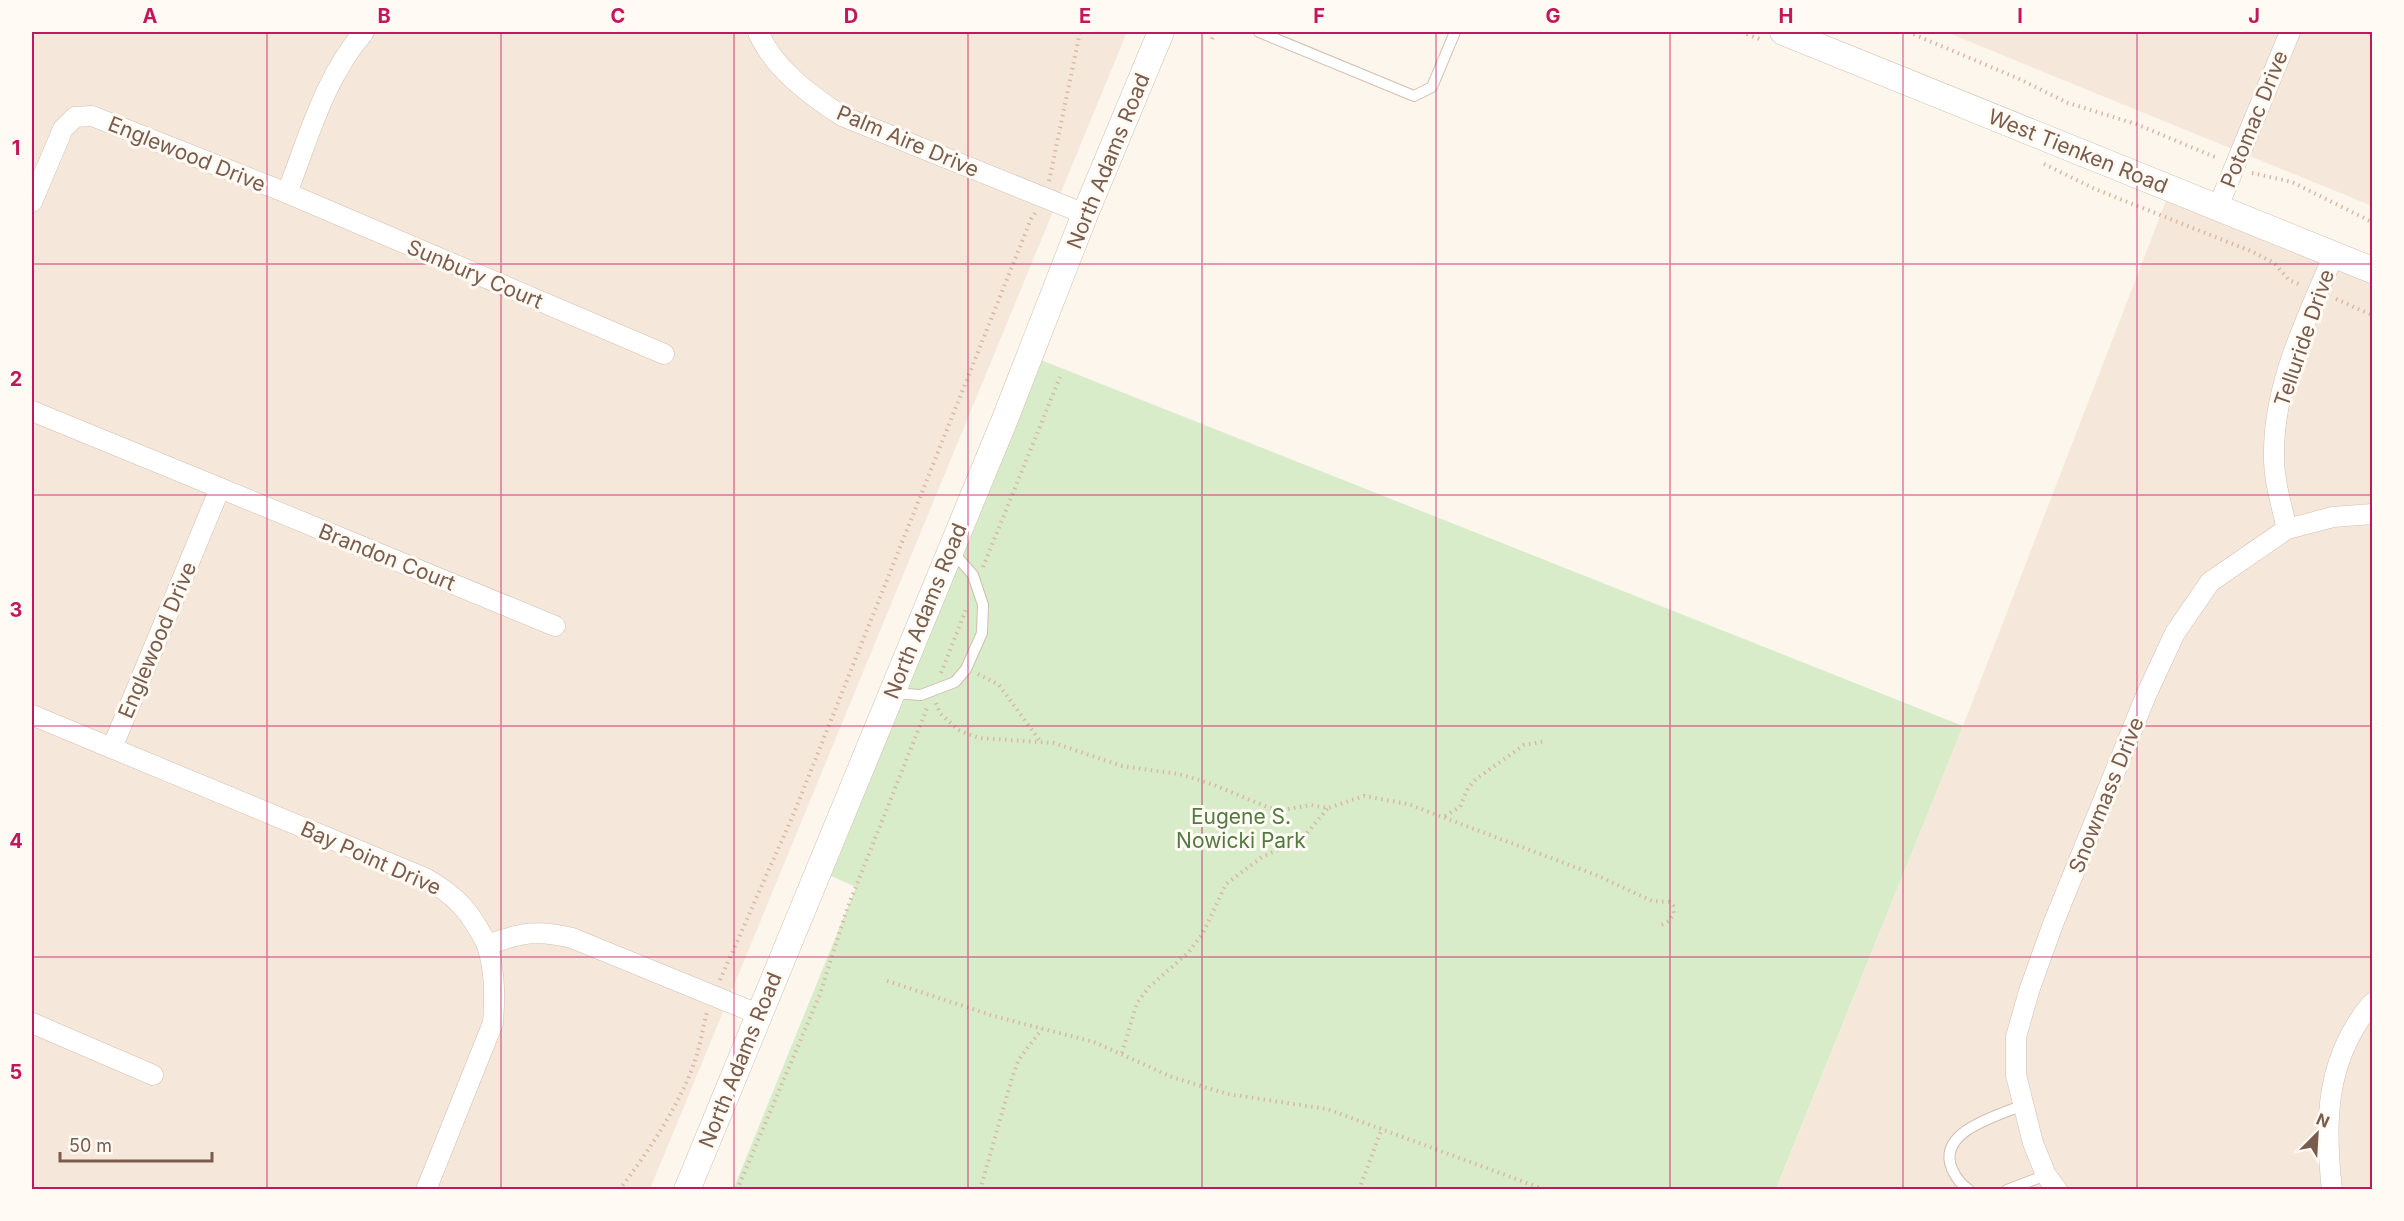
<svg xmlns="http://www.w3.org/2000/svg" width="2404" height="1221" font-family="Inter,sans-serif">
<rect width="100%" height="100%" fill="#fdf6ec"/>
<g fill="#f5e8da">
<path d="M32 32H1127L650 1189H32Z"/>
<path d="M1946 32H2372V206Z"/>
<path d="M2171 188 2372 275V1189L1776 1190 1963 726Z"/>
</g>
<path fill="#d8ecc9" d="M1041 360 1963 726 1776 1189 733 1190 856 887 831 876Z"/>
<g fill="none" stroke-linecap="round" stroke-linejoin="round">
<g stroke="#d1beb0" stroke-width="12">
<g id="service">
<path d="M1259 32 1414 96 1432 87 1455 32"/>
<path d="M891 693 921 695 955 682 966 669 982 633 983 605 973 575 951 550"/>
<path d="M1969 1190C1960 1184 1956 1178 1952 1169 1936 1131 1998 1116 2023 1105"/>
<path d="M2007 1190 2046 1175"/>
</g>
</g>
<g stroke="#d1beb0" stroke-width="21">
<g id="minor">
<path d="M758 32C774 69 809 94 842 116L1085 214"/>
<path d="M287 193 664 354"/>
<path d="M32 202 63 129 75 117 92 116 287 193C308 139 325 76 364 32"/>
<path d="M2218 207 2290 32"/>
<path d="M32 411 220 488 112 748"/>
<path d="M220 488 555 626"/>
<path d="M2287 529C2281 503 2273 478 2274 452 2274 383 2308 316 2334 254"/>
<path d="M32 715 425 878C457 896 471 912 487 945 520 933 537 929 572 938L758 1014"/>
<path d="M32 1023 153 1075"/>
<path d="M426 1190 493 1023C495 996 495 971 487 945"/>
<path d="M2057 1190 2046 1175 2033 1143 2016 1075V1037L2029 991 2053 924 2147 693 2175 633 2210 582 2287 529 2333 517 2372 514"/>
<path d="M2332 1190C2324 1120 2326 1058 2372 1003"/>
</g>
</g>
<g stroke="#d1beb0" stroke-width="27">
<g id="tertiary">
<path d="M1783 32 2372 270"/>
<path d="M687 1190 1005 419 1085 214 1161 32"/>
</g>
</g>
<g stroke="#d9b8a5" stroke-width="4" stroke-dasharray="1.5 4.5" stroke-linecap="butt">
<path d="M1741 32 1762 40"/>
<path d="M1908 32 2017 78 2068 103 2136 124 2217 158"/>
<path d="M1212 39 1215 32"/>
<path d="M2044 164 2095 189 2253 252 2274 263 2289 280 2301 285"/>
<path d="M2252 173 2292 182 2372 222"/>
<path d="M1049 181 1080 32"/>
<path d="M2336 299 2372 315"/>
<path d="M983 567 1060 377"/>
<path d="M941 673 967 607"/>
<path d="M978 674 999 685 1040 741"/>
<path d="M936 703 940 713 958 730 979 738 1054 743 1122 766 1179 774 1209 783 1270 808 1282 810 1311 805 1328 808 1364 796 1408 804 1596 875 1652 901 1669 902 1673 906 1674 914 1669 921 1659 926"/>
<path d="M1445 816 1460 807 1468 788 1476 779 1524 745 1546 741"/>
<path d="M720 980 794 813 1031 219 1035 213"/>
<path d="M887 981 997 1017 1094 1042 1172 1077 1204 1087 1228 1094 1327 1109 1546 1190"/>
<path d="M1122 1053 1137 1003 1149 987 1188 953 1203 933 1226 884 1262 857 1301 840 1328 808"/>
<path d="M619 1190C647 1154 683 1100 696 1057 701 1042 703 1027 707 1012"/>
<path d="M737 1190 820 994 847 909 927 708"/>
<path d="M980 1190 1012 1078 1019 1059 1042 1029"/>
<path d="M1359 1190 1382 1128"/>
</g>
<use href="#service" stroke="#fff" stroke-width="10"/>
<use href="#minor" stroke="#fff" stroke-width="20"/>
<use href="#tertiary" stroke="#fff" stroke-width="26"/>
</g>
<path fill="none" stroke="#c2185b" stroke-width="1.5" stroke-opacity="0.55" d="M267 32V1190M501 32V1190M734 32V1190M968 32V1190M1202 32V1190M1436 32V1190M1670 32V1190M1903 32V1190M2137 32V1190M32 264H2372M32 495H2372M32 726H2372M32 957H2372"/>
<g text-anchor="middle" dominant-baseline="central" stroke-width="6" stroke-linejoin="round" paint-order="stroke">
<g font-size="21" fill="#7a5c4d" stroke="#fffaf3">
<text transform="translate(2254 119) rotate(-68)">Potomac Drive</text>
<text transform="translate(908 141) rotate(23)">Palm Aire Drive</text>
<text transform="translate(2078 151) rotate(22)">West Tienken Road</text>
<text transform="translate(187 154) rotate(22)">Englewood Drive</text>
<text transform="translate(1108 161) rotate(-68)">North Adams Road</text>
<text transform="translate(475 274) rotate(23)">Sunbury Court</text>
<text transform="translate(2304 338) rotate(-71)">Telluride Drive</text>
<text transform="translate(387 557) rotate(22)">Brandon Court</text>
<text transform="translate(925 611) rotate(-68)">North Adams Road</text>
<text transform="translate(157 640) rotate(-67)">Englewood Drive</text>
<text transform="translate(2106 795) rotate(-68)">Snowmass Drive</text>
<text transform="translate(371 858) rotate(24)">Bay Point Drive</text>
<text transform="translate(740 1060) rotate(-68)">North Adams Road</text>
</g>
<g font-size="21" fill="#537a41" stroke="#fffaf3">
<text x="1241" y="816">Eugene S.<tspan x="1241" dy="24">Nowicki Park</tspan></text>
</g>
</g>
<rect width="2404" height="1221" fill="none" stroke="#fffaf3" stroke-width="66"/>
<g transform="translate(2317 1134) rotate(24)" stroke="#fffaf3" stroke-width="4.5" paint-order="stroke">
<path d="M0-4.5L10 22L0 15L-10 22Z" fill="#7a5c4d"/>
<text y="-9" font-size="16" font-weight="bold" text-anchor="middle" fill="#7a5c4d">N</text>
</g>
<path d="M60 1152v9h152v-9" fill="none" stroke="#7a5c4d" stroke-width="3"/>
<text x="69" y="1152" font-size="18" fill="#7a5c4d" stroke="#fffaf3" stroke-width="4.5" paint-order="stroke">50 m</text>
<rect x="33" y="33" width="2338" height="1155" fill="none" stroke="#c2185b" stroke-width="2"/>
<g font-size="20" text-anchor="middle" font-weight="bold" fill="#c2185b">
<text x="150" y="23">A</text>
<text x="384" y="23">B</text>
<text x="618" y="23">C</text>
<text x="851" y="23">D</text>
<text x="1085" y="23">E</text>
<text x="1319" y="23">F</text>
<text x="1553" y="23">G</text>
<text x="1786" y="23">H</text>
<text x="2020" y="23">I</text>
<text x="2254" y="23">J</text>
<text x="16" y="155">1</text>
<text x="16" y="386">2</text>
<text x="16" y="617">3</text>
<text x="16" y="848">4</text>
<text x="16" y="1079">5</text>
</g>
</svg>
